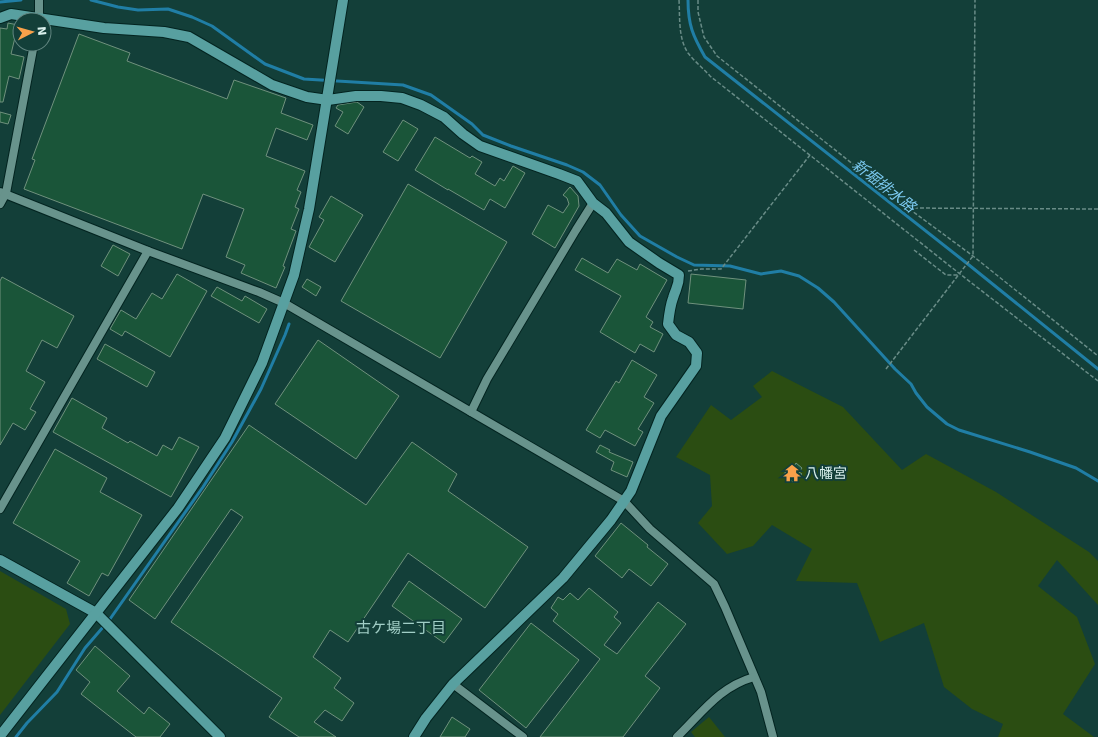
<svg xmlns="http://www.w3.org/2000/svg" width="1098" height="737" font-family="'DejaVu Sans','Noto Sans JP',sans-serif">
<rect width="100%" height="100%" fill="#133f39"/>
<g fill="#2b4d12">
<path d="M772 371 843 407 902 470 926 454 996 492 1089 552 1098 561V605L1057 560 1038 586 1077 617 1095 664 1063 714 1094 737H998L1003 724 972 709 944 687 924 623 880 642 857 583 796 581 812 549 772 525 753 546 727 554 698 523 712 506 710 475 676 457 711 405 731 420 762 397 753 386Z"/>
<path d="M0 571 66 609 70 624 0 715Z"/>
<path d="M709 717 725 737H695L691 732Z"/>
</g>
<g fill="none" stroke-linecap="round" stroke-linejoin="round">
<g stroke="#207ea5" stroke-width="3">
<path d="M91 0 118 7 138 10 168 9 192 17 212 26 265 64 304 79 403 85 431 95 472 124 483 135 511 146 567 165 583 172 600 185 621 215 640 236 677 257 694 265 730 266 761 274 781 271 799 276 818 288 834 302 895 369 911 384 916 393 927 407 947 424 959 430 1030 452 1076 468 1098 481"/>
<path d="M688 0C688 25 693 36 705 57L969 265 1098 369"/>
<path d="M0 2 21 0"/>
<path d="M16 737 27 723 57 692 85 648 110 619 203 487 232 442 261 389 285 335 289 324"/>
</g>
</g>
<g fill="#1a5539" stroke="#6f917d">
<path d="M8 23 18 25 11 54 24 57 19 79 9 76 3 102H0V28L7 29Z"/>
<path d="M79 34 130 53 127 61 227 99 234 80 286 98 281 113 313 125 307 140 276 128 266 156 305 171 297 190 301 192 295 207 299 209 291 229 296 231 283 266 285 267 276 288 241 273 245 265 226 257 244 209 203 194 182 249 24 189 35 160 32 159Z"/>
<path d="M357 102 364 107 348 134 335 126 343 112 336 108 338 105Z"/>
<path d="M0 112 11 115 8 124 0 122Z"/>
<path d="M403 120 418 129 398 161 383 152Z"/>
<path d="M435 137 470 158 472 156 482 162 475 174 495 186 500 178 504 181 513 166 525 173 505 208 490 199 484 210 448 189V190L415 170Z"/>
<path d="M408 184 507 242 440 358 341 301Z"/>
<path d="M570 187 578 196 579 206 555 248 532 234 548 205 563 213 569 204 567 198 563 195Z"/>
<path d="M331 196 363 215 335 262 309 247 324 220 319 217Z"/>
<path d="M113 245 130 254 118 276 101 266Z"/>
<path d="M582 258 608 273 617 259 637 270 640 264 667 280 646 317 653 322 650 327 663 334 654 352 640 344 635 353 600 332 621 296 575 270Z"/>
<path d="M177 274 207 291 170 357 125 331 122 336 110 329 121 310 136 319 152 293 162 299Z"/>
<path d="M691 274 746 280 743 309 688 303Z"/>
<path d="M2 277 74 316 57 348 42 340 26 371 45 382 30 409 36 412 25 430 13 423 0 445V281Z"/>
<path d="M307 279 321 287 316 296 302 287Z"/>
<path d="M217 287 242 301 245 296 267 309 259 323 211 296Z"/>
<path d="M318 340 399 396 356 459 275 404Z"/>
<path d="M105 344 155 372 147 387 97 359Z"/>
<path d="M632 360 657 375 644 397 654 403 638 429 643 432 635 446 605 430 600 438 586 430 616 381 619 383Z"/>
<path d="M72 398 107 418 102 428 128 443 130 441 157 456 163 445 172 450 179 437 199 447 171 497 53 432Z"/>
<path d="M249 425 366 505 412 442 457 474 448 491 528 547 485 608 408 553 348 642 330 630 313 657 341 678 334 688 354 703 342 721 325 710 314 722 336 737H299L269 717 282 698 171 622 243 517 231 509 155 619 129 600Z"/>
<path d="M600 445 610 450 609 452 633 462 627 477 611 470 614 462 596 452Z"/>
<path d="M55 449 107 478 100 492 142 515 108 576 102 573 89 596 67 583 80 561 13 523Z"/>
<path d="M796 463 802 468 799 472 802 474 794 483 784 474 790 466 793 468Z"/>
<path d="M621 523 648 545 647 547 668 564 651 586 629 569 622 578 595 556Z"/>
<path d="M409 581 462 619 444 643 392 606Z"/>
<path d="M589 588 618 612 614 617 621 623 604 645 617 654 658 602 686 624 645 676 660 688 623 737H540L600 659 553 621 558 614 551 608 558 597 563 600 570 593 578 600Z"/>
<path d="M531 623 579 660 526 728 479 690Z"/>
<path d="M95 646 130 676 117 691 144 714 149 707 170 724 160 737H136L81 694 90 682 76 670Z"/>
<path d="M452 717 470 729 465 737H440Z"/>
</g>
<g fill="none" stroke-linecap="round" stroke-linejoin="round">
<g stroke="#032420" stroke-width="10">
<g id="street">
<path d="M39 0V20"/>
<path d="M0 192 148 251 259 292 284 303 624 501 650 529 714 584 725 607 761 692 773 737"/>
<path d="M0 204 6 193 34 44"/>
<path d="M471 412 487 379 576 230 593 203"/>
<path d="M0 509 148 251"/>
<path d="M453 684 523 737"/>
<path d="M677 737C702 713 719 687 754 677"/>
</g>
</g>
<g stroke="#032420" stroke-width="12">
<g id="secondary">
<path d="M0 18 11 14 104 28 164 32 189 37 272 85 307 97 328 100 356 96H381L402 98 421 105 444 117 463 134 480 146 559 174 577 181 593 203 606 213 629 242 659 263 679 275C679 286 676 288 673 298 670 306 669 315 668 324L676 335 689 342 697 353 696 366 661 416 631 491 611 520 563 578 453 684 426 718 414 737"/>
<path d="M0 560 96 613 220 737"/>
<path d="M0 736 178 508 225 438 262 363 294 275 309 209 343 0"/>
</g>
</g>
<g stroke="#698c87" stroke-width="1.5" stroke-dasharray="4 2" stroke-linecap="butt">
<path d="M679 0C680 17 678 38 688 53 694 61 703 68 710 76L960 274 1098 381"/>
<path d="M698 0V12L704 37 717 56 908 208 973 256 1098 356"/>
<path d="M908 208 1098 209"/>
<path d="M914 250 946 275H958"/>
<path d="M688 271 701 269H721L810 155"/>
<path d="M886 369 973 256 975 0"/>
</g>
<use href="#street" stroke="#68938c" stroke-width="8"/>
<use href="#secondary" stroke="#58a0a0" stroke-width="10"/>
</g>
<defs>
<g id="temple-bare" transform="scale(1.38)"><path d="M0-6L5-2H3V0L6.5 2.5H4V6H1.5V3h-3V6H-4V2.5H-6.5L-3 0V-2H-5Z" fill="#f8a14a" stroke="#133f39" stroke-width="2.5" paint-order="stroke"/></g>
</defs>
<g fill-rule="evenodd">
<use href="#temple-bare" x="792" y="473"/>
</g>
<g text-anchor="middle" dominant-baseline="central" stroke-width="4" stroke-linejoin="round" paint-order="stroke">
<g font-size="14" fill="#d9f0ec" stroke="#133f39" text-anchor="start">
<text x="805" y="473">八幡宮</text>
</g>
<g font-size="15" font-style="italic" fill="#7ccaf1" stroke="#133f39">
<text transform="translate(884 186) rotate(38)">新堀排水路</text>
</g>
<g font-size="15" fill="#a1cec6" stroke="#133f39">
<text x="401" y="628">古ケ場二丁目</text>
</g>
</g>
<g transform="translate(32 32) rotate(84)"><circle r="19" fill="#133f39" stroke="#628681"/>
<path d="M0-3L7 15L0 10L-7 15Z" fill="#f8a14a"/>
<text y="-6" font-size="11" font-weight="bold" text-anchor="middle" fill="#d9f0ec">N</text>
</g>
</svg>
